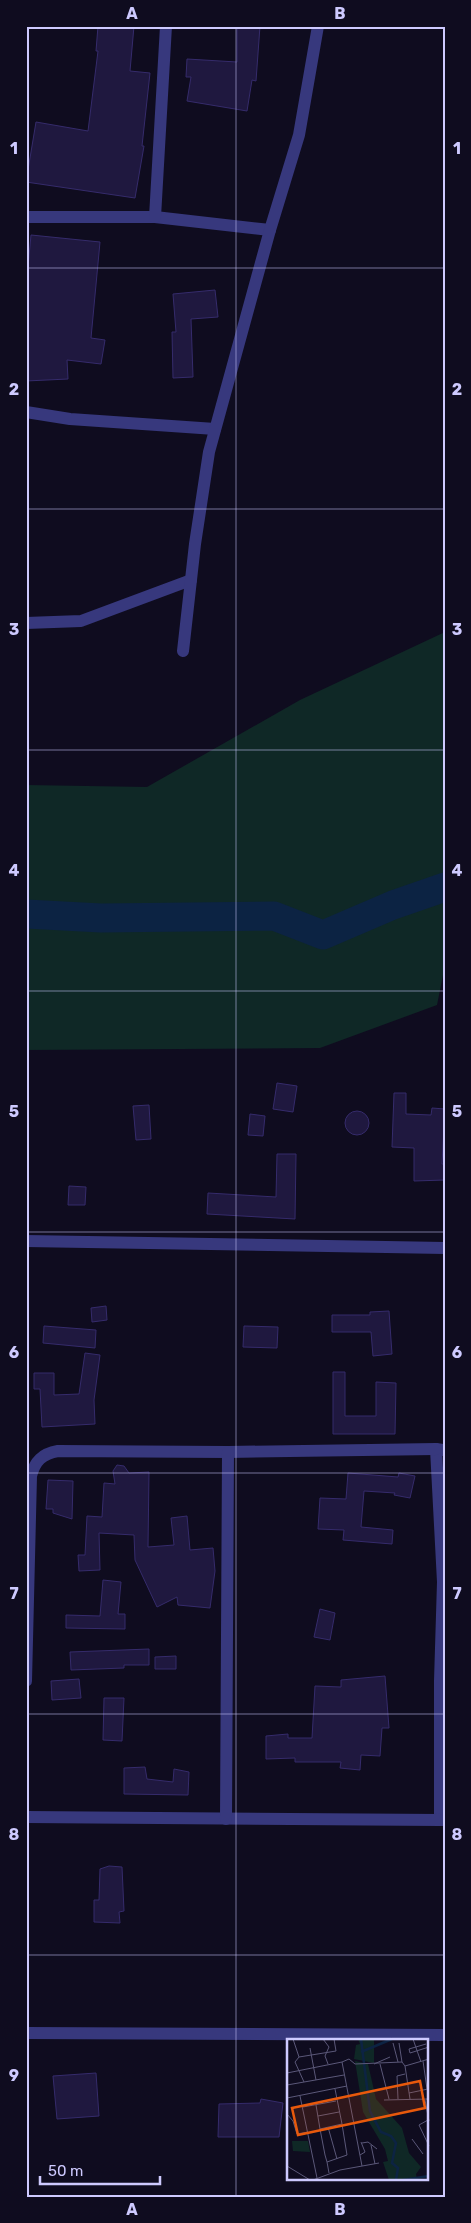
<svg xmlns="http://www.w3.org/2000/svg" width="471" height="2223" font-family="Rubik,sans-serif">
<rect width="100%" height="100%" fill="#0f0c1f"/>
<path fill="#0f2826" d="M445 632V965L437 1005 320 1048 26 1050V785L147 787 300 700Z"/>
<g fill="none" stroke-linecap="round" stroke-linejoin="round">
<path stroke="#0c2343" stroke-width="29" d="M26 914 101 918 274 916 323 935 393 905 445 887"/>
</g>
<g fill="#1f183f" stroke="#352b6b">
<path d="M98 26H134L130 71 150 73 142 146H144L135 198 26 182 36 122 88 131 98 51H96Z"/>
<path d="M237 26H260L256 81 252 80 247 111 187 101 191 77H186L187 59 237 62Z"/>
<path d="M31 235 100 242 91 338 105 340 101 364 67 360 68 379 26 381V289Z"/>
<path d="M215 290 218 317 191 319 193 377 173 378 172 332H176L173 294Z"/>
<path d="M277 1083 297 1086 293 1112 273 1109Z"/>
<path d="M394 1093H406V1114L431 1115 432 1108 445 1109 442 1164H445V1180L414 1181V1148L392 1147Z"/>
<path d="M149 1105 151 1139 136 1140 133 1106Z"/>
<circle cx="357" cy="1123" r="12"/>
<path d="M250 1114 265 1116 263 1136 248 1135Z"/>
<path d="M277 1154H296L295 1219 207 1214 208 1193 276 1197Z"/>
<path d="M69 1186 86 1187 85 1205H68Z"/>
<path d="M106 1306 107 1320 92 1322 91 1308Z"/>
<path d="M389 1311 392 1354 373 1356 371 1332H332V1315H370V1312Z"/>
<path d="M44 1326 96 1330 95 1348 43 1343Z"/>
<path d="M244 1326 278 1327 277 1348 243 1347Z"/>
<path d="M85 1353 100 1355 94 1400 95 1424 42 1427 40 1389H34V1373H54V1395L79 1394Z"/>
<path d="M333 1372H345V1416H376V1382L396 1383 395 1434H333Z"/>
<path d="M117 1465 124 1466 129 1473 149 1472 148 1547 174 1545 171 1518 187 1516 190 1550 213 1548 215 1571 210 1608 178 1605 177 1597 157 1607 135 1560 134 1535 99 1533 100 1570 79 1571 78 1555H85L87 1516 102 1517 104 1483 115 1484 113 1471Z"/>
<path d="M348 1473 398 1477 399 1473 415 1476 410 1498 394 1495 395 1493 364 1491 361 1527 393 1530 392 1544 343 1540 344 1530 318 1529 320 1498 346 1499Z"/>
<path d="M48 1480 73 1481 72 1519 53 1513V1509H46Z"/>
<path d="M103 1580 121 1582 118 1614H125V1629L66 1628V1615L100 1616Z"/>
<path d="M320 1609 335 1613 330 1640 314 1637Z"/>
<path d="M149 1649V1665H124V1668L71 1670 70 1652Z"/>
<path d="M176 1656V1669H155V1657Z"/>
<path d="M385 1676 389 1728H382L380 1756 361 1755 360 1770 340 1768 341 1762H295V1758L266 1759V1736L288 1734V1738H312L315 1686 341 1687V1680Z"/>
<path d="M79 1679 81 1698 52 1700 51 1681Z"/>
<path d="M104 1698H124L122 1741 103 1740Z"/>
<path d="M145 1767 147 1779 173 1782 174 1769 189 1772 188 1795 124 1794V1768Z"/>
<path d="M109 1866 122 1867 124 1911 119 1912 120 1923 94 1922V1900H99L100 1869Z"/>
<path d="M96 2073 99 2116 57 2119 53 2076Z"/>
<path d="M261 2099 283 2103 279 2137H218L219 2104 260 2103Z"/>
</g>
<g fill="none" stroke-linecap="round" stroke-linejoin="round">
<g stroke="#37387d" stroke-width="12">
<path d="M26 217H155L270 230"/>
<path d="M155 217 166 26"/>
<path d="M26 412 70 419 215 429"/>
<path d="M26 623 81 621 191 580"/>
<path d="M183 651 195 544 209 452 270 230 299 135 318 26"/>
<path d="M26 1241 445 1248"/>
<path d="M443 1450 436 1449 443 1582 440 1681V1820H445"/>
<path d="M26 1681 31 1476C35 1461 42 1454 58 1451L228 1452 436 1449"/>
<path d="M26 1817 440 1820"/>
<path d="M226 1819 228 1452"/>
<path d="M26 2033 445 2035"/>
</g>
</g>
<path fill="none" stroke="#cecaff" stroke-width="1" stroke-opacity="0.55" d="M236 26V2197M26 268H445M26 509H445M26 750H445M26 991H445M26 1232H445M26 1473H445M26 1714H445M26 1955H445"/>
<g transform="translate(287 2039)">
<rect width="141" height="141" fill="#0f0c1f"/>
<path d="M71 0H87V24L67 20 69 6 73 5ZM68 22 81 25 89 60 115 89 122 114 134 128 129 135 130 141H102L96 123 101 122 98 110 76 73ZM5 102H21L23 113 6 112Z" fill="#0f2826"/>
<path fill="none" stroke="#0c2343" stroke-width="2.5" d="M74 0 83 72 94 93 104 97 109 104 105 124 111 129 109 141M74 13 105 0M116 141 142 137"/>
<path fill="none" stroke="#5b5879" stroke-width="1" d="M6 0 12 18M36 0 42 8 38 17 41 25M126 0 134 23M106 4 111 23M112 4 115 23M139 5 122 10 123 14 142 8M23 9 29 41M136 22 140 50M55 23 62 20 68 25 115 23 118 27M87 25 103 18M93 25 102 60M0 34 55 23 75 127M17 43 8 23 12 18 49 12 47 0M0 46 57 36M48 50 55 85M122 54 141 50M13 57 30 139M0 59 60 47M111 60 110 37 118 35M123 60 118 27 142 20M97 61 142 60M138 61 142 82M29 66 33 90M16 68 49 62M0 75 6 82 10 95 21 93M31 77 52 73M141 81 132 86 142 107M41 88 50 120M125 100 136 115M75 104 81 103 90 110M84 106 88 125M73 116 78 113 74 103M40 123 60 116 55 85 33 90 38 116 40 123 42 134M0 127 23 141M26 141 53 131 92 124"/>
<path fill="#e8590c" fill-opacity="0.15" stroke="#e8590c" stroke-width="2.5" d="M133 42 138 69 11 96 5 69Z"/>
<rect width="141" height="141" fill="none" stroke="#cecaff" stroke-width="2.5"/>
</g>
<rect width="471" height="2223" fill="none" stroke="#0f0c1f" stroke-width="55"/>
<path d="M40 2176v8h120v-8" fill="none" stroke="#cecaff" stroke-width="2.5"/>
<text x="48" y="2176" font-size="15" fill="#cecaff" stroke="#0f0c1f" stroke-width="4" paint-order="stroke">50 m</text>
<rect x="28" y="28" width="416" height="2168" fill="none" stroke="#cecaff" stroke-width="2"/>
<g font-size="16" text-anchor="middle" font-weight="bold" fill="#cecaff">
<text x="132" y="19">A</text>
<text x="340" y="19">B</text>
<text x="14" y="154">1</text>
<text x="457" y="154">1</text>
<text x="14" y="395">2</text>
<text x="457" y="395">2</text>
<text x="14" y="635">3</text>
<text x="457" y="635">3</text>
<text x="14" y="876">4</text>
<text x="457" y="876">4</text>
<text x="14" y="1117">5</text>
<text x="457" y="1117">5</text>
<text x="14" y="1358">6</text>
<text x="457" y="1358">6</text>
<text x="14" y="1599">7</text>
<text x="457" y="1599">7</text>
<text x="14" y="1840">8</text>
<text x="457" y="1840">8</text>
<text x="14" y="2081">9</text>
<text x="457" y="2081">9</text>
<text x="132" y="2215">A</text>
<text x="340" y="2215">B</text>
</g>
</svg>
